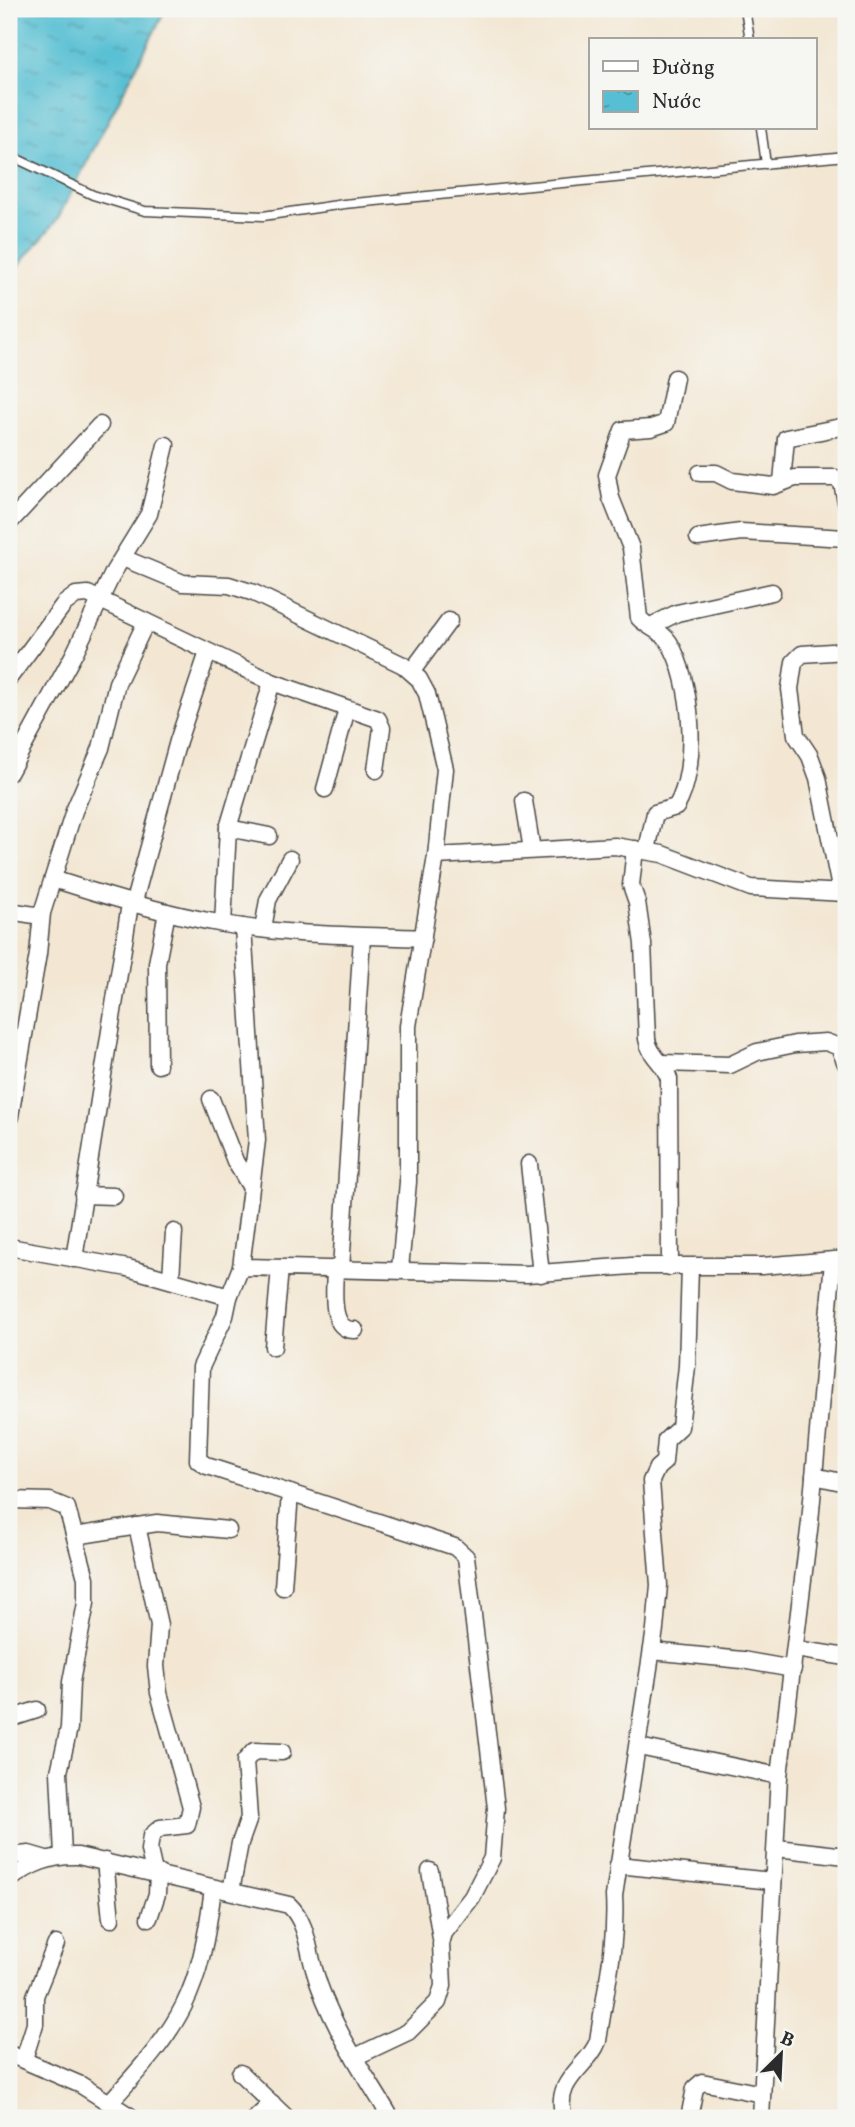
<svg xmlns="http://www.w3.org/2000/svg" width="855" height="2127" font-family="Vollkorn,serif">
<defs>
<pattern id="water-ripples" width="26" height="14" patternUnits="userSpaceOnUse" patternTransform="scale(1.75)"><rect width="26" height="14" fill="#56bfd3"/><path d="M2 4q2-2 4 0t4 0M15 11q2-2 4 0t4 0" fill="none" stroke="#479bab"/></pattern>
</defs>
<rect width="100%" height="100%" fill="#f6f6f2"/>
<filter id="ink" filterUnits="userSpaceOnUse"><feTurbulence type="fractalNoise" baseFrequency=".0143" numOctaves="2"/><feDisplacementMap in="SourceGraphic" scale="14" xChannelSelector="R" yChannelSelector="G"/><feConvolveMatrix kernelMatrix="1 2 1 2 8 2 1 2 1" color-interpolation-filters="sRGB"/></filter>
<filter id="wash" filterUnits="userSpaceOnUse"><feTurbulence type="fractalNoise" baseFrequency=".00686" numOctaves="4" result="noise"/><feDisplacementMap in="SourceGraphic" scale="28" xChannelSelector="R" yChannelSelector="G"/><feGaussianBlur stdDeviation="1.57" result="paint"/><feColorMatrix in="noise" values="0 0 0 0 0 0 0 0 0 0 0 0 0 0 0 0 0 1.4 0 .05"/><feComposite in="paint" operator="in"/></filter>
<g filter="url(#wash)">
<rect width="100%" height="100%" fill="#f3e7d3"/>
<path fill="url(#water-ripples)" stroke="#40757f" stroke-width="2" d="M9 9H166L58 218C41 242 23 255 9 281Z"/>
</g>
<g filter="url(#ink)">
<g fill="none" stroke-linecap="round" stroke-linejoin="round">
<g stroke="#494744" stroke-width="11">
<g id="service">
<path d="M745 9 750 40"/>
<path d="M761 128 766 164"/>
<path d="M9 155 93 195 145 211 263 216 344 204 846 156"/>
</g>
</g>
<g stroke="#494744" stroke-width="19">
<g id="minor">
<path d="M700 473H716L732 481 773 486 795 478H836L842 483 846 502"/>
<path d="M782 482 786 438 846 426"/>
<path d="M9 523 100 425"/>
<path d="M698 538 741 532 846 538"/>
<path d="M123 558 183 583 229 585 254 593 403 665 419 679 427 694 445 769 436 856 408 1026V1182L400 1269"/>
<path d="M651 626 677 613 772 592"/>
<path d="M412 671 449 621"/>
<path d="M9 678 64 604 76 595 88 594 272 682 378 719 382 728 376 770"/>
<path d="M9 773 74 654 114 571 149 514 166 445"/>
<path d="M325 789 347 709"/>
<path d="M524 801 532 850"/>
<path d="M228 828 269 836"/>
<path d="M635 849 631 885 637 902 643 944 647 1039C650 1057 664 1062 669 1079L670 1267"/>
<path d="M647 850 655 813 676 807C700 768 692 679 669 642 661 630 648 628 639 618L631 548 611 498 607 475 623 430 651 428 666 423 675 378"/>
<path d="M436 856 615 846 662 854 751 888 846 893"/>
<path d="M53 879C109 897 165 914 224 924 290 936 357 935 423 938"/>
<path d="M841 893 818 778 810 756 796 735 790 689 794 662 802 654 846 651"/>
<path d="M133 905 178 741 208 652"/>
<path d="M9 911 41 916"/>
<path d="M223 924 228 828 272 682"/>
<path d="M263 929 268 900 290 859"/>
<path d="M662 1063 730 1065 757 1052 795 1044 826 1042 839 1047 846 1064"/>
<path d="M158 1065 157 963 167 912"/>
<path d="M211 1099 235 1161 250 1186"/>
<path d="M9 1122 38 954 42 913 74 811 101 748 117 683 146 622"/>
<path d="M529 1164 541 1274"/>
<path d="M83 1195 114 1196"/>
<path d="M9 1247 128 1268 229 1297 241 1267 527 1274 632 1266H762L846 1259"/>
<path d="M74 1259 130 904"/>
<path d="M241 1267 257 1140 243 927"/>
<path d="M335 1268C335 1286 328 1332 355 1330"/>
<path d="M341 1269 362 937"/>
<path d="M171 1278 174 1232"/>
<path d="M229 1297 225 1316 201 1367 198 1460 207 1466 455 1547 466 1557 468 1573 496 1808 492 1858 472 1897 444 1933 441 1944 443 1986 438 2002 408 2032 355 2057"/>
<path d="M273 1347 280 1268"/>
<path d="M814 1476 846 1483"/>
<path d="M9 1500 50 1501 67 1508 86 1578V1603L71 1682 69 1728 59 1772 63 1855"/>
<path d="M137 1526 159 1625 156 1666 159 1693 191 1807 187 1825 160 1828 151 1836 149 1850 154 1872"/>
<path d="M75 1536 157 1523 228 1530"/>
<path d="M283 1587 290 1493"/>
<path d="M796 1649 846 1657"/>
<path d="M652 1651 742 1660 793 1669"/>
<path d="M9 1719 37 1710"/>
<path d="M639 1747 779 1776"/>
<path d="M777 1848 846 1856"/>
<path d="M9 1856 29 1854 46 1859"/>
<path d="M105 1861 111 1919"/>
<path d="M618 1865 772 1881"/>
<path d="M430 1871 441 1939"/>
<path d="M9 1880C30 1864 51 1855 78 1856L289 1905C306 1921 308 1947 314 1969 329 2023 363 2071 391 2118"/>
<path d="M231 1891 240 1843 249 1818 245 1761 254 1751 282 1752"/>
<path d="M149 1918 157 1894 158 1873"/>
<path d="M9 2054 81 2085 133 2118"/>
<path d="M24 2059 35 2024V1996L56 1944"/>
<path d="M240 2073 287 2118"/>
<path d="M110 2102C182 2024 200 1995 213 1888"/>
<path d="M256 2118 272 2103"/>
<path d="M564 2118C552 2079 589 2067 598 2041 605 1992 617 1946 614 1896L655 1629 659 1585 651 1481 657 1468 664 1462 666 1440 680 1427 687 1366 690 1267"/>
<path d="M689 2118 695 2088 702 2082 762 2094"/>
<path d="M761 2118 779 1776 810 1522 833 1261"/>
</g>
</g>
<use href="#service" stroke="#fff" stroke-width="8"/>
<use href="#minor" stroke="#fff" stroke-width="16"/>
</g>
</g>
<rect width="855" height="2127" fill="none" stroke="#f6f6f2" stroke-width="35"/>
<rect x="589" y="38" width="228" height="91" fill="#f6f6f2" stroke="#a5a5a2" stroke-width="2"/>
<rect x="603" y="61" width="35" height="10" fill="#ffffff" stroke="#a5a5a2" stroke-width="2"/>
<text x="652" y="74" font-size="21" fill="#2b2b2b">Đường</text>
<rect x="603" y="91" width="35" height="21" fill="url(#water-ripples)" stroke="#a5a5a2" stroke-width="2"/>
<text x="652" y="108" font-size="21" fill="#2b2b2b">Nước</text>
<g transform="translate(781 2054) rotate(24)" stroke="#f6f6f2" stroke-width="5" paint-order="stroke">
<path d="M0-5L12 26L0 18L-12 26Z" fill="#2b2b2b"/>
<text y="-10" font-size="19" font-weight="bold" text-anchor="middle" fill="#2b2b2b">B</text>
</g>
</svg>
